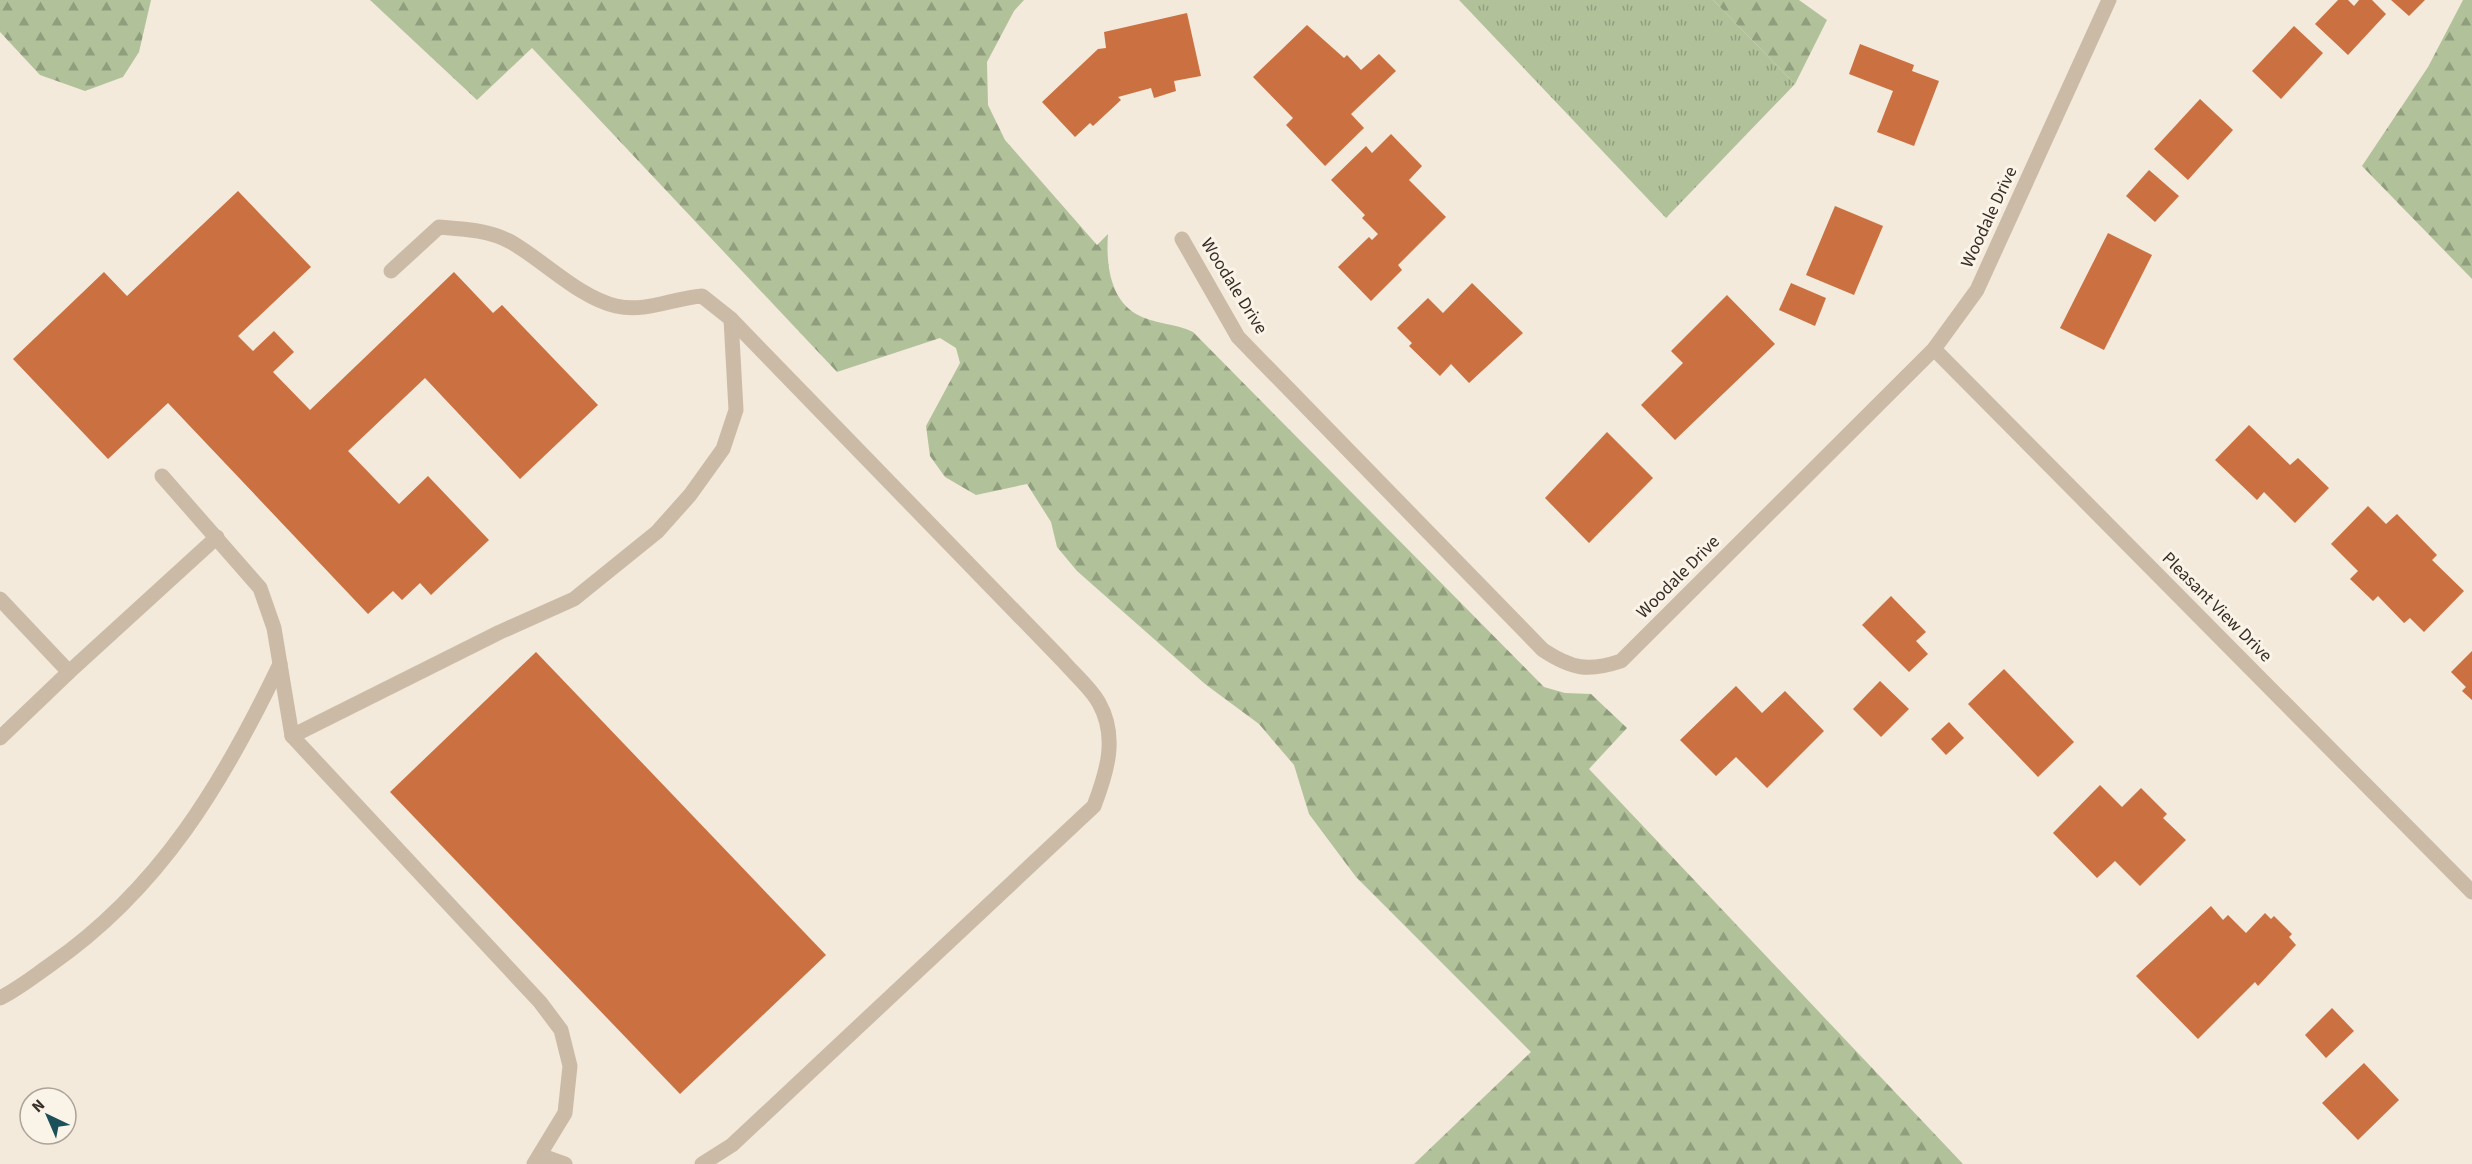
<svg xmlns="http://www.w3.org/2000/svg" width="2472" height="1164" font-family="'Source Sans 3',sans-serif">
<defs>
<pattern id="grass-tufts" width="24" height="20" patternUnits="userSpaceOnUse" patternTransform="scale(1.5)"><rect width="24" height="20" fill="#b1c29a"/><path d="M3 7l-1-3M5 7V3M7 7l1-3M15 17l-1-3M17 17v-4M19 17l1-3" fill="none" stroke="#919e7e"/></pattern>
<pattern id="forest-firs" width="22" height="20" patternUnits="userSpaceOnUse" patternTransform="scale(1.5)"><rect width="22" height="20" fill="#b1c29a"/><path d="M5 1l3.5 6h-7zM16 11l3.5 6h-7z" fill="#919e7e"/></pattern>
</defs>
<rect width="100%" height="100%" fill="#f3eadb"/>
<path fill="url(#grass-tufts)" d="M1459 0H1713L1795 84 1666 218Z"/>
<g fill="url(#forest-firs)">
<path d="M0 0H151L139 52 123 77 85 91 40 75 0 32Z"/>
<path d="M370 0H1024L1014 11 987 62 988 105 1005 140 1097 245 1108 234C1106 261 1109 298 1136 314 1153 324 1175 323 1193 332L1544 687 1565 693 1591 694 1627 728 1589 769 1963 1164H1414L1531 1052 1356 877 1309 814 1294 765 1259 724 1205 684 1077 571 1057 547 1051 522 1027 484 976 495 945 477 930 456 926 426 960 363 956 348 940 338 837 372 532 48 477 100Z"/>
<path d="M1713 0H1799L1827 20 1795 84Z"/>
<path d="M2463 0H2472V279L2362 166 2428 67Z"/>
</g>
<g fill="#ca7041">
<path d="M2338 0H2348L2354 6 2359 0H2372L2386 14 2348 55 2315 24Z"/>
<path d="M2391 0H2425L2409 16Z"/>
<path d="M1187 13 1201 76 1174 81 1176 91 1154 98 1151 88 1118 97 1121 100 1093 126 1090 123 1075 137 1042 102 1098 49 1106 48 1104 32Z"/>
<path d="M1307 25 1344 58 1347 55 1361 70 1379 54 1396 71 1351 114 1364 128 1325 166 1286 125 1293 118 1253 77Z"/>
<path d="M2294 26 2323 53 2281 99 2252 71Z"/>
<path d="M1860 44 1914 65 1912 71 1939 81 1914 146 1877 132 1893 91 1849 74Z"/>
<path d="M2200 99 2233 130 2188 180 2154 149Z"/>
<path d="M1391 134 1422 166 1409 180 1446 217 1398 265 1402 270 1371 301 1338 267 1369 237 1372 240 1378 234 1362 218 1365 215 1331 180 1366 146 1372 153Z"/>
<path d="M2149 170 2179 196 2155 222 2126 196Z"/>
<path d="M238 191 311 267 238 336 253 351 274 331 294 352 273 372 310 410 454 272 493 313 502 305 598 405 520 479 425 378 348 451 399 504 428 476 489 540 431 595 420 583 402 600 393 591 368 614 168 403 108 459 13 359 104 272 127 296Z"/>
<path d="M1835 206 1883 226 1854 295 1806 275Z"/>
<path d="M2108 233 2152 255 2104 350 2060 328Z"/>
<path d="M1472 283 1523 333 1469 383 1451 364 1440 376 1409 346 1412 343 1397 328 1428 298 1443 313Z"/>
<path d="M1791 283 1826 298 1815 326 1779 310Z"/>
<path d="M1727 295 1775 344 1675 440 1641 405 1683 363 1671 351Z"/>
<path d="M2249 425 2290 465 2298 458 2329 488 2295 523 2264 492 2257 500 2215 460Z"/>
<path d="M1607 432 1653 478 1589 543 1545 498Z"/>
<path d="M2368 506 2386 524 2397 514 2437 555 2432 560 2464 591 2424 632 2410 618 2404 623 2378 596 2373 601 2350 579 2358 571 2331 544Z"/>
<path d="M1891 596 1926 632 1916 641 1928 654 1909 672 1862 625Z"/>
<path d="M2472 651V700L2462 691 2466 687 2451 672Z"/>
<path d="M536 652 826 955 680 1094 390 792Z"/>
<path d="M2004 669 2074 742 2038 777 1968 704Z"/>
<path d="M1880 681 1909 709 1881 737 1853 709Z"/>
<path d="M1736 686 1762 713 1785 691 1824 731 1767 788 1736 757 1716 776 1680 740Z"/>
<path d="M1949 722 1964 738 1946 755 1931 739Z"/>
<path d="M2100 785 2122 807 2141 788 2167 814 2163 818 2186 840 2140 886 2115 861 2097 878 2053 833Z"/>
<path d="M2211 906 2223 920 2228 915 2246 933 2265 913 2271 919 2274 916 2292 934 2289 937 2296 945 2258 986 2255 982 2198 1039 2136 976Z"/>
<path d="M2332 1008 2354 1031 2326 1058 2305 1035Z"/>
<path d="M2364 1063 2399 1100 2358 1140 2322 1103Z"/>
</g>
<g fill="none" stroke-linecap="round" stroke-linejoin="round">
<g stroke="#cbbba6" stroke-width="15">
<path d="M1182 239 1238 337 1543 650C1572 669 1588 672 1621 661L1934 349 1977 290 2109 0"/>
<path d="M391 271 439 227C464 229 488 230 511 242 544 261 580 298 616 306 646 313 673 298 702 296L731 319 1063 661C1074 674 1091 688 1099 703 1118 737 1107 772 1094 806L732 1145 702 1164"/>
<path d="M1934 349 2472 892"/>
<path d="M162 476 260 588 274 628 292 736 540 1002 561 1030 570 1066 565 1113 534 1164"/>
<path d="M0 599 69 672 217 537"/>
<path d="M292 736 500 632 574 599 657 532 690 495 723 449 736 410 731 319"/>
<path d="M0 738 69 672"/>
<path d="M0 998C18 989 33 977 50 965 160 889 223 783 280 664"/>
<path d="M540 1155 565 1164"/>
</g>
</g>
<g text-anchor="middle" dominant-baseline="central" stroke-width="6" stroke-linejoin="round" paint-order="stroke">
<g font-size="18" fill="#372e27" stroke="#faf3e7">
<text transform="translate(1989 217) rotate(-65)">Woodale Drive</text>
<text transform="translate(1234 286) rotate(58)">Woodale Drive</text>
<text transform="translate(1678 577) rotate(-45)">Woodale Drive</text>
<text transform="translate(2217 607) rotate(45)">Pleasant View Drive</text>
</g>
</g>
<g transform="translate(48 1116) rotate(316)"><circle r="28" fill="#faf3e7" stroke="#aca49a" stroke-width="1.5"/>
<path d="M0-4.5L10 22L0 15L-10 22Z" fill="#1b505a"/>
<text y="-9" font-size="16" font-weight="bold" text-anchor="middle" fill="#372e27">N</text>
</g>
</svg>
